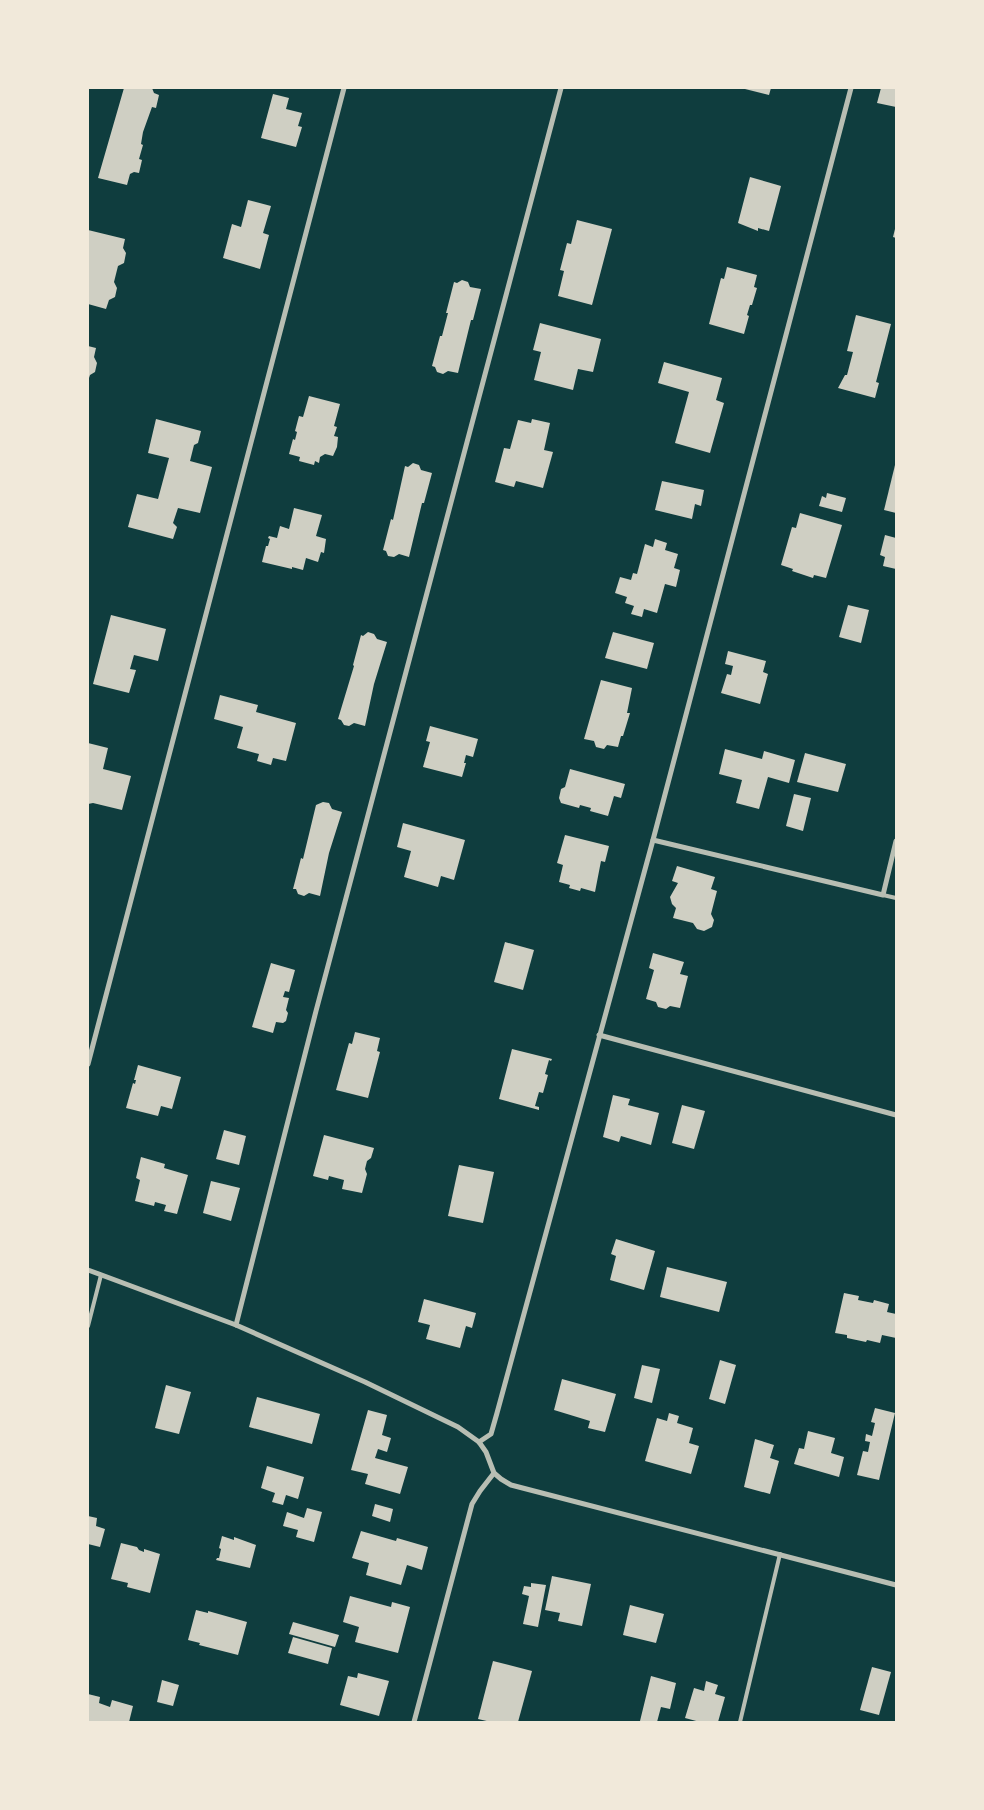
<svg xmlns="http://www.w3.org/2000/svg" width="984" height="1810" font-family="'Roboto Condensed',sans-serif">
<rect width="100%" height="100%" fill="#0f3d3e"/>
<g fill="#cfcfc3">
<path d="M124 88H152L154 93 159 95 156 108 152 107 143 132 141 144 143 145 139 159 142 160 139 173 134 172 130 174 127 185 98 178Z"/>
<path d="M741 88H771L769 95Z"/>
<path d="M881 88H896V107L877 103Z"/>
<path d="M273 94 289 98 286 109 302 113 298 126 302 127 296 147 261 138Z"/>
<path d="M750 177 781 186 769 231 758 228V231L738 223Z"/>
<path d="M248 200 271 206 263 233 269 235 260 269 223 258 232 224 241 227Z"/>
<path d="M577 220 612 229 592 305 558 296 564 271 560 270 567 243 571 244Z"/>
<path d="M896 225V238L893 237Z"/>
<path d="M88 230 125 239 123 248 126 253 124 263 118 266 114 282 117 288 115 297 109 300 106 309 88 304Z"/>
<path d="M727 267 757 275 754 287 757 288 752 305H750L747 315 749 316 744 334 709 324 721 278 724 279Z"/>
<path d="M462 280 468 282 470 287 481 289 473 320H471L458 373 448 371 443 374 437 372 435 367 432 366 440 336H442L448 313H446L454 282 457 283Z"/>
<path d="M856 315 891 324 876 382 879 383 875 398 838 388 845 375H847L853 352 847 351Z"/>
<path d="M540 323 601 339 593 372 578 369 573 390 534 380 541 352 533 350Z"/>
<path d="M88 346 96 348 94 357 97 363 95 372 90 375 88 381Z"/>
<path d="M664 362 722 378 716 400 724 403 710 453 675 443 689 392 658 383Z"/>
<path d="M309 396 340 404 334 426 337 427 334 436 338 437 337 447 333 456 325 454 320 457 319 463 315 461 314 465 299 461 300 457 289 454 293 439 295 440 297 432 295 431 299 416 303 417Z"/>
<path d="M156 419 201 431 198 443 194 445 190 461 212 467 200 513 178 508 173 523 177 527 173 539 128 527 137 494 158 499 169 458 148 453Z"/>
<path d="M532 419 550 423 544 450 553 452 543 488 516 481 514 487 495 482 504 448 510 449 518 420 531 423Z"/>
<path d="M896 461V513L884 510Z"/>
<path d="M413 463 419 465 421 470 432 473 424 503H422L409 557 399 554 394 557 388 556 386 551 383 550 391 519 393 520 405 466 408 467Z"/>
<path d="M662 481 704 490 701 506 695 504 692 519 655 510Z"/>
<path d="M827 493 846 498 842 512 819 506 822 496 826 498Z"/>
<path d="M294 508 322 515 316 536 326 539 324 553 321 552 318 562 306 558 303 570 292 567V569L262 562 266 546H268L270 539 268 538 269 536 277 538 280 526 289 529Z"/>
<path d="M800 513 842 525 826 578 814 575 813 578 792 571 793 569 781 565 792 527 796 528Z"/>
<path d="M885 535 896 538V569L883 566 885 557 880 555Z"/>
<path d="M655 539 667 543 665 550 678 554 674 568 680 570 676 587 665 584 657 613 644 609 642 617 631 614 634 606 625 603 627 597 615 593 620 577 631 580 633 573 637 574 645 544 653 547Z"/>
<path d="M848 605 869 610 861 643 839 637Z"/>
<path d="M111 615 166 629 158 661 134 655 130 669 136 670 129 693 93 684Z"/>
<path d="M368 632 374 634 377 639 387 642 374 684 365 726 354 723 349 726 344 725 341 720 338 719 354 666 353 665 361 635 363 636Z"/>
<path d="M613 632 654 643 647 669 605 658Z"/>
<path d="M728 651 766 661 763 672 768 674 760 704 721 693 727 674 731 675 733 666 725 664Z"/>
<path d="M601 680 632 688 627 713H630L623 736H621L618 747 607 745 604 749 596 747 594 741 584 739Z"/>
<path d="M220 695 258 705 256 712 296 723 286 761 273 758 271 765 257 761 259 754 237 748 243 727 214 719Z"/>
<path d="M430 726 478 739 473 757 466 755 464 763H466L462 777 423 767 430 742 426 741Z"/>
<path d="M88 743 108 748 103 769 131 776 122 810 93 803 88 804Z"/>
<path d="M725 749 762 759 764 751 795 760 789 783 768 777 759 809 736 803 742 780 719 774Z"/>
<path d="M805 753 846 764 838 792 797 782Z"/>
<path d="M570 769 625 784 621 798 614 796 608 816 590 811 591 808 580 805 579 808 561 803 559 798 561 789 565 787Z"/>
<path d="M794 794 811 798 803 831 786 826Z"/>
<path d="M323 802 329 803 332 809 342 812 329 853 320 896 309 893 304 896 298 894 296 889H293L301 858 303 859 316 805Z"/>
<path d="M403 823 465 840 454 880 441 876 438 887 404 877 411 851 397 847Z"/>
<path d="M565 835 609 846 605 862 601 861 595 892 581 888 580 891 569 888 570 885 559 882 563 865 557 863Z"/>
<path d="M677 866 715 877 711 889 717 891 711 914 714 920 712 927 704 931 697 929 693 923 673 918 676 908 672 904 670 897 678 883 672 881Z"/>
<path d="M505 942 534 950 523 990 494 982Z"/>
<path d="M653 953 684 962 680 974 688 976 680 1008 670 1006 666 1009 658 1007 656 1002 646 999 654 970 649 968Z"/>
<path d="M271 963 295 970 289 992 285 991 283 997 289 998 286 1010 288 1013 286 1021 283 1023 276 1022 273 1033 252 1027Z"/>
<path d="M355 1032 380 1038 377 1051 380 1052 368 1098 336 1090 349 1043 352 1044Z"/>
<path d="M512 1049 552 1059 551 1061 549 1060 545 1074 548 1075 543 1093 539 1092 535 1106 539 1107V1110L499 1099Z"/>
<path d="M138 1065 181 1077 172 1109 161 1106 158 1116 126 1108 133 1083 135 1084 136 1080H134Z"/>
<path d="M613 1095 630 1099 628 1105 659 1113 651 1145 621 1136 619 1142 603 1137Z"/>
<path d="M682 1105 705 1111 694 1149 672 1143Z"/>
<path d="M224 1130 246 1136 239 1165 216 1159Z"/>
<path d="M324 1135 374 1148 371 1158 367 1161 365 1169 367 1174 362 1193 342 1189 344 1180 329 1176 328 1180 313 1176Z"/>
<path d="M141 1157 165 1164 164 1168 188 1175 177 1214 164 1211 166 1205 155 1202 154 1206 135 1201 140 1180 136 1178Z"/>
<path d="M459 1165 494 1172 483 1223 448 1216Z"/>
<path d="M211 1181 240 1188 231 1221 203 1213Z"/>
<path d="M616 1239 655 1251 644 1290 610 1280 616 1256 611 1254Z"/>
<path d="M667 1267 727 1282 719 1312 660 1297Z"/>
<path d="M844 1293 859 1296 858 1300 873 1303 874 1300 889 1304 887 1312 896 1314V1338L882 1335 880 1343 867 1340 866 1342 847 1338V1335L835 1333Z"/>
<path d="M424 1299 476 1313 472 1328 466 1326 460 1348 426 1339 430 1325 418 1322Z"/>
<path d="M720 1360 736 1365 725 1404 709 1399Z"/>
<path d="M642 1365 660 1369 652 1403 634 1398Z"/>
<path d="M562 1379 616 1394 605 1432 588 1428 590 1421 554 1410Z"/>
<path d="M166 1385 191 1392 179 1434 155 1428Z"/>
<path d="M257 1397 320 1414 312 1444 249 1427Z"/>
<path d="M875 1408 895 1413 879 1480 857 1475 863 1451 868 1452 870 1442 865 1441 866 1434 872 1436 875 1423 871 1422Z"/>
<path d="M368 1410 387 1415 382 1435 391 1438 387 1452 378 1449 375 1458 408 1467 400 1494 365 1484 368 1474 351 1470Z"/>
<path d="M669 1413 679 1416 677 1423 693 1428 689 1443 699 1446 691 1474 645 1461 657 1418 667 1421Z"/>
<path d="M808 1431 835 1438 831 1453 844 1457 839 1477 794 1464 799 1448 804 1449Z"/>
<path d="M755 1439 774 1445 770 1458 779 1461 770 1494 744 1487Z"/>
<path d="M267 1466 304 1477 298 1499 286 1495 283 1505 272 1502 275 1493 261 1488Z"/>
<path d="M375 1504 393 1509 390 1522 372 1516Z"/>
<path d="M307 1508 322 1512 314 1542 296 1537 298 1530 283 1526 287 1512 304 1518Z"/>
<path d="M88 1516 97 1518 96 1526 105 1529 100 1547 88 1544Z"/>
<path d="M361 1531 396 1541 397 1538 428 1547 422 1570 407 1565 401 1585 366 1575 369 1563 352 1558Z"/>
<path d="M222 1536 234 1540V1537L256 1545 250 1568 216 1560 217 1558H219L221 1549 219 1548Z"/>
<path d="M121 1543 137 1547 139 1550 144 1552V1549L160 1554 150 1593 127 1587 128 1583 111 1579Z"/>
<path d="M552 1576 591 1584 582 1626 558 1621 560 1613 545 1610Z"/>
<path d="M531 1583 546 1585 538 1627 523 1624 529 1596 522 1594 524 1586 531 1587Z"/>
<path d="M350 1596 391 1607 392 1602 410 1607 398 1653 355 1642 359 1627 343 1622Z"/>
<path d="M630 1605 664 1614 656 1643 623 1635Z"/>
<path d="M196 1610 208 1613V1611L247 1622 238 1655 199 1645 200 1643 188 1640Z"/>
<path d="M293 1622 339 1635 335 1647 289 1634Z"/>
<path d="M293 1637 332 1648 328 1664 288 1653Z"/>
<path d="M493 1661 532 1671 518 1722H491L478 1719Z"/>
<path d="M872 1667 891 1672 879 1715 860 1710Z"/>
<path d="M358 1673 389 1681 379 1716 340 1705 348 1676 357 1678Z"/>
<path d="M651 1676 676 1683 670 1709 661 1707 657 1722 640 1721Z"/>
<path d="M162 1680 179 1685 173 1706 157 1702Z"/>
<path d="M706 1681 718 1685 715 1694 725 1697 718 1722H700L685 1718 694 1688 704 1691Z"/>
<path d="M88 1694 100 1697 99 1703 110 1707 112 1700 133 1706 129 1722H88Z"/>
</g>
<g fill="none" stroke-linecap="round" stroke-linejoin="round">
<g stroke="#b8beb3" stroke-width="4">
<path d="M883 895 896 898"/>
<path d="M88 1326 101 1275"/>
<path d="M740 1722 780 1554"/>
</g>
<g stroke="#b8beb3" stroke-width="5">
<path d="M653 840 883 895 896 841"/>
<path d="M599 1035 896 1115"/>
<path d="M88 1064 344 88"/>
<path d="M88 1270 236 1325 365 1382 458 1427 479 1442 486 1452 494 1473 501 1479 511 1485 896 1585"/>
<path d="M236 1325 316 1011 561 88"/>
<path d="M479 1442 491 1434 497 1413 653 840 851 88"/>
<path d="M414 1722 472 1504 480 1491 494 1473"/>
</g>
</g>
<rect width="984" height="1810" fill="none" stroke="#f1e9da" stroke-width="178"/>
</svg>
